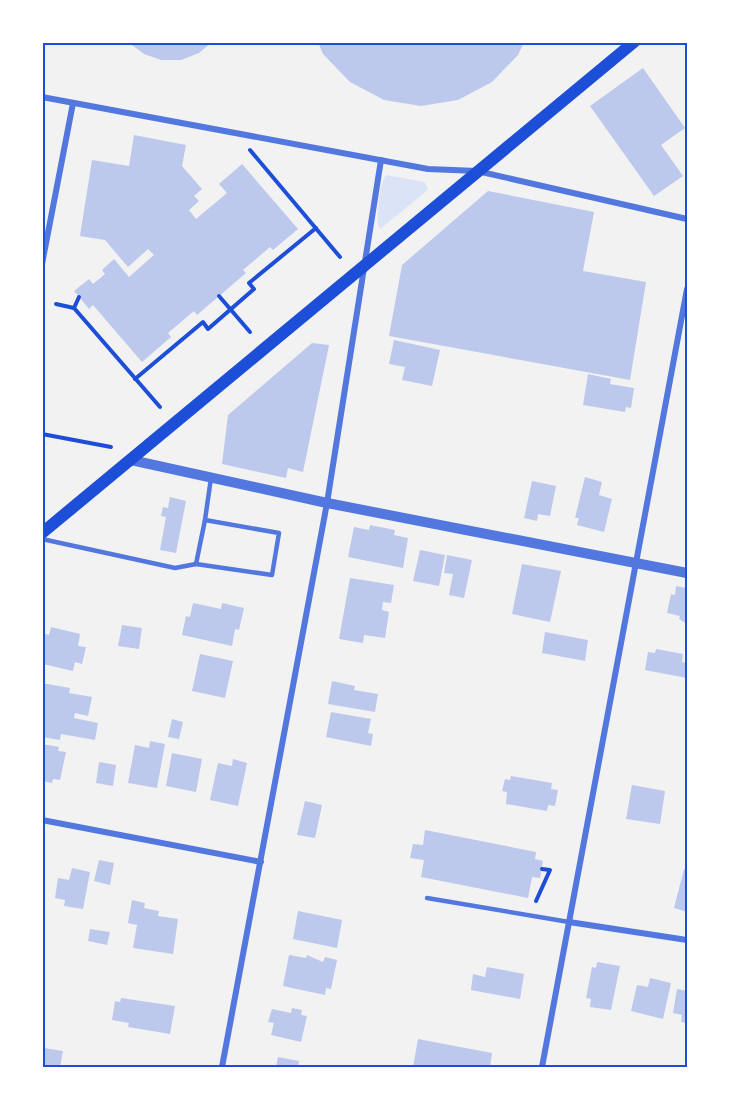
<svg xmlns="http://www.w3.org/2000/svg" width="729" height="1109" font-family="Inter,sans-serif">
<rect width="100%" height="100%" fill="#f2f2f2"/>
<path fill="#dbe4f7" d="M386 175 425 182 428 190 380 229C374 222 380 182 386 175Z"/>
<g fill="#bdc9ec">
<path d="M128 42H212L199 53 181 60H161L144 54Z"/>
<path d="M318 42H524L518 55 492 82 458 100 421 106 384 100 350 82 323 54Z"/>
<path d="M643 68 685 128 661 145 683 176 654 196 590 106Z"/>
<path d="M134 135 186 145 182 166 202 189 194 196 199 201 189 210 196 219 227 193 219 184 242 164 298 229 273 250 270 247 243 270 246 273 197 315 194 311 168 333 171 337 142 362 93 305 89 309 74 291 89 279 93 284 105 274 102 270 114 259 129 277 154 255 148 249 128 267 105 240 80 236 92 160 129 166Z"/>
<path d="M488 191 594 212 583 271 646 282 630 380 389 336 402 265Z"/>
<path d="M394 340 440 350 432 386 402 380 405 367 389 364Z"/>
<path d="M312 343 329 345 303 472 288 468 286 478 222 464 228 415Z"/>
<path d="M588 374 611 379 610 384 634 388 631 408 626 407 625 412 583 405Z"/>
<path d="M585 477 602 482 599 495 612 499 604 532 577 525 579 518H575Z"/>
<path d="M532 481 556 486 550 516 538 514 537 521 524 518Z"/>
<path d="M170 497 186 501 176 553 160 550 166 517 161 516 163 507 168 508Z"/>
<path d="M370 525 395 530 394 535 408 538 403 568 348 557 354 527 369 530Z"/>
<path d="M420 550 445 555 439 586 413 581Z"/>
<path d="M447 555 472 560 464 598 449 595 453 574 444 573Z"/>
<path d="M522 564 561 571 550 622 512 614Z"/>
<path d="M350 578 394 585 391 603 383 602 382 610 389 612 385 638 364 635 363 643 339 639Z"/>
<path d="M676 586 687 588V624L679 619 680 616 667 613 671 594 675 595Z"/>
<path d="M193 603 221 609 222 603 244 608 239 630 235 629 232 646 182 635 186 616 190 617Z"/>
<path d="M122 625 142 628 139 649 118 646Z"/>
<path d="M51 627 80 634 78 646 86 647 82 664 75 662 73 671 43 664 42 633 49 635Z"/>
<path d="M545 632 588 640 585 661 542 653Z"/>
<path d="M656 649 683 654 682 662 687 663V678L645 670 648 652 655 653Z"/>
<path d="M200 654 233 661 225 698 192 691Z"/>
<path d="M332 681 355 686 354 690 378 694 375 712 328 704Z"/>
<path d="M42 683 70 688 69 693 92 697 88 716 75 713 74 718 98 723 95 740 61 734 60 740 42 737Z"/>
<path d="M331 712 371 719 368 733 373 734 371 746 326 737Z"/>
<path d="M172 719 183 722 179 739 168 737Z"/>
<path d="M150 741 165 744 157 788 128 783 135 745 149 748Z"/>
<path d="M42 744 59 747 58 751 66 752 60 780 53 779 52 783 42 781Z"/>
<path d="M172 753 202 759 196 792 166 786Z"/>
<path d="M233 759 247 763 238 806 210 800 218 763 232 766Z"/>
<path d="M99 762 116 765 113 786 96 783Z"/>
<path d="M511 776 552 783 551 789 558 790 555 806 548 805 547 811 506 804 507 792 502 791 505 779 510 780Z"/>
<path d="M632 785 665 791 660 824 626 819Z"/>
<path d="M305 801 322 805 315 838 297 835Z"/>
<path d="M425 830 536 852 535 859 543 861 540 878 532 877 528 898 421 877 424 860 410 858 413 844 423 845Z"/>
<path d="M99 860 114 863 110 885 94 881Z"/>
<path d="M72 868 90 872 83 909 64 906 65 900 55 898 58 878 69 880Z"/>
<path d="M684 869 687 870V912L674 908Z"/>
<path d="M132 900 145 903 144 908 159 911 158 916 178 919 173 954 133 948 137 925 128 923Z"/>
<path d="M298 911 342 920 337 948 293 939Z"/>
<path d="M90 929 110 932 107 945 88 941Z"/>
<path d="M289 955 306 958 307 955 323 962 325 957 337 960 331 989 326 988 325 995 283 986Z"/>
<path d="M597 962 620 966 611 1010 590 1007 591 999 586 998 592 967 596 968Z"/>
<path d="M487 967 524 974 520 999 471 990 473 974 485 977Z"/>
<path d="M650 978 671 983 663 1019 631 1011 637 985 648 987Z"/>
<path d="M677 989 687 991V1023L681 1022 682 1015 673 1013Z"/>
<path d="M121 998 175 1006 170 1034 128 1027 129 1023 112 1020 115 1001 120 1002Z"/>
<path d="M292 1008 302 1010 301 1015 307 1016 301 1042 271 1035 274 1023 268 1022 272 1009 291 1013Z"/>
<path d="M418 1039 492 1053 490 1067H413Z"/>
<path d="M44 1048 63 1051 60 1067 42 1066Z"/>
<path d="M278 1057 299 1061 298 1067H276Z"/>
</g>
<g fill="none" stroke-linecap="round" stroke-linejoin="round">
<g stroke="#1d4ed8" stroke-width="4">
<path d="M250 150 340 257"/>
<path d="M219 296 250 332"/>
<path d="M56 304 74 308 160 407"/>
<path d="M74 308 79 297"/>
<path d="M135 379 203 322 208 329 254 289 249 283 316 228"/>
<path d="M42 434 111 447"/>
<path d="M536 901 550 870 542 869"/>
</g>
<g stroke="#5277de" stroke-width="4.5">
<path d="M42 539 175 568 196 564 272 575 279 533 205 520 211 478"/>
<path d="M196 564 205 520"/>
<path d="M427 898 569 922"/>
</g>
<g stroke="#5277de" stroke-width="6">
<path d="M42 97 428 169 477 171 687 219"/>
<path d="M42 264 73 103"/>
<path d="M42 820 261 862"/>
<path d="M569 922 687 940"/>
<path d="M222 1067 327 503 381 160"/>
<path d="M542 1067 687 289"/>
</g>
<path stroke="#5277de" stroke-width="10" d="M131 460 327 503 687 573"/>
<path stroke="#1d4ed8" stroke-width="12" d="M42 533 634 42"/>
</g>
<rect width="729" height="1109" fill="none" stroke="#ffffff" stroke-width="87"/>
<rect x="44" y="44" width="642" height="1022" fill="none" stroke="#1d4ed8" stroke-width="2"/>
</svg>
